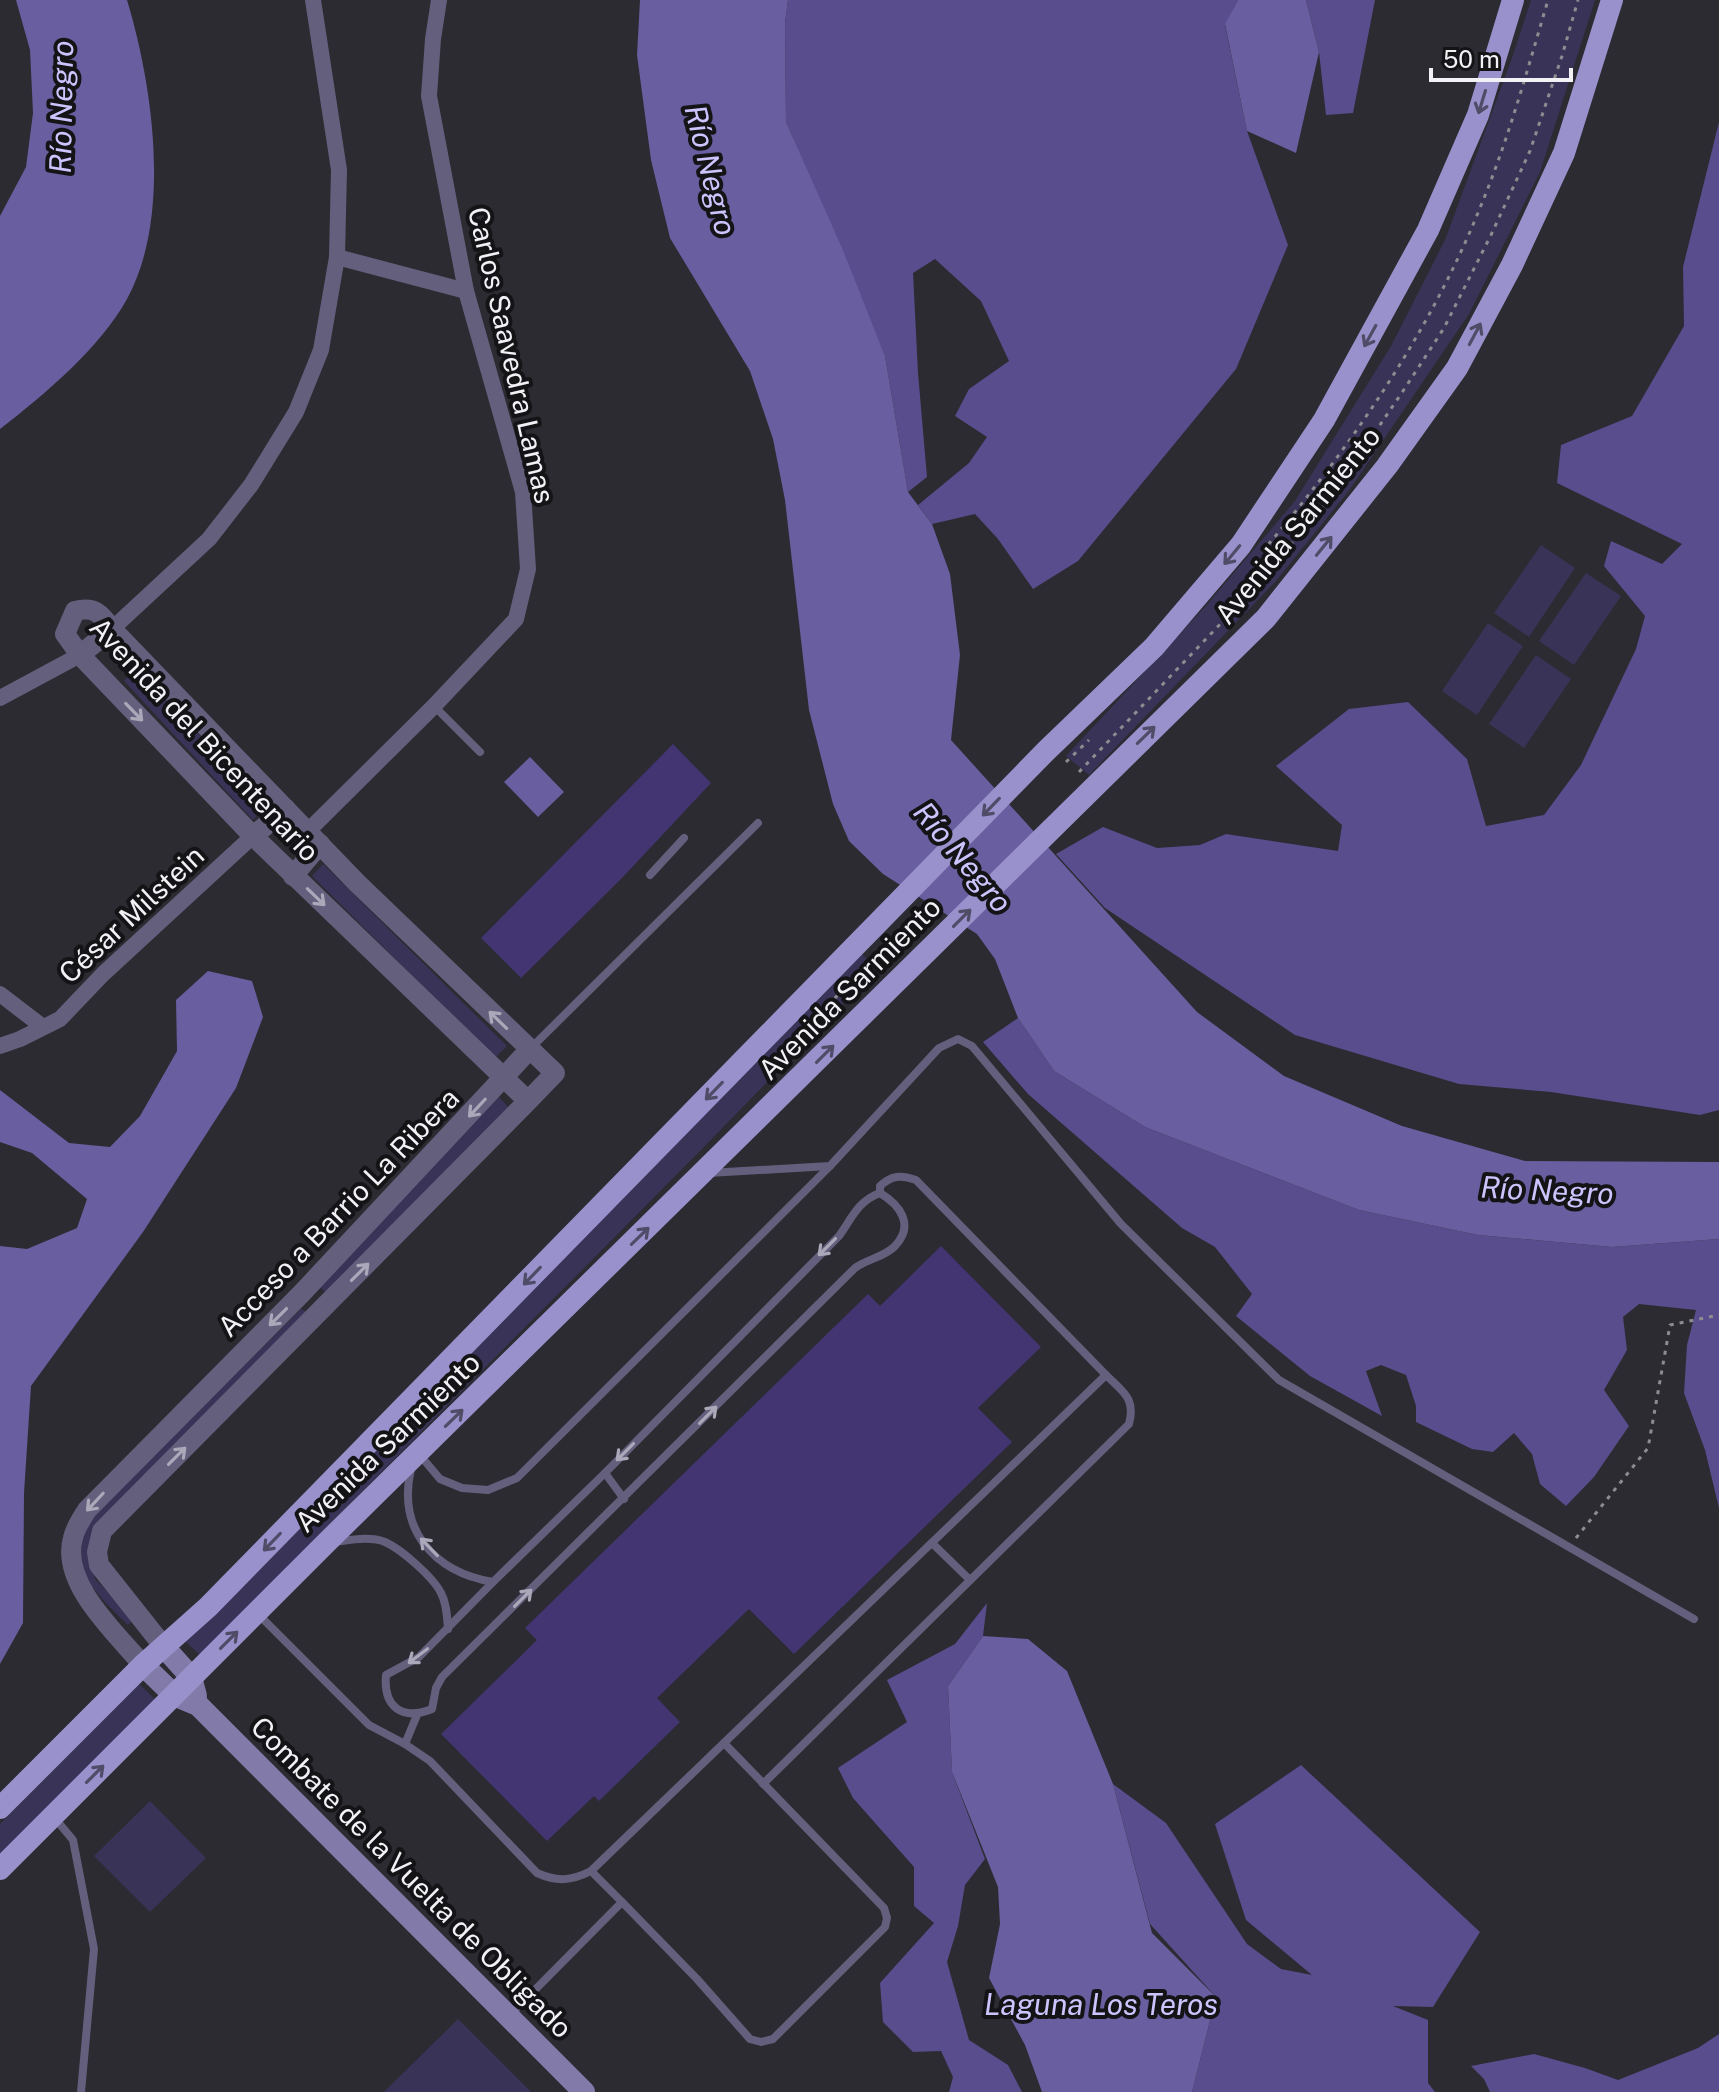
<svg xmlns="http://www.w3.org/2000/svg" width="1719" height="2092" font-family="'Public Sans',sans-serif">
<rect width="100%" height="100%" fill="#2b2b31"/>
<g fill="#393357">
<path d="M1531 0H1595L1540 172 1469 314 1348 492 1276 581 1089 775 1066 756 1203 609 1295 501 1391 346 1445 240 1512 58Z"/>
<path d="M1541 545 1575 568 1529 637 1494 613Z"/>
<path d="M1586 573 1621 596 1574 665 1539 641Z"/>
<path d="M1488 623 1523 646 1477 715 1442 691Z"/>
<path d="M1536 655 1571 679 1524 748 1489 724Z"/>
<path d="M137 668 266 806 253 820 124 681Z"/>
<path d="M323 864 507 1046 495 1058 312 876Z"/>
<path d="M862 954 877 969 700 1151 200 1655 185 1641Z"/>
<path d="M498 1096 511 1110 328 1295 320 1287Z"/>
<path d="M301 1309 309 1313 90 1558 95 1579 134 1619 128 1625C95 1592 66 1570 90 1520Z"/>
<path d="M139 1684 157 1701 0 1859V1824Z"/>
<path d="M150 1801 206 1858 150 1912 94 1856Z"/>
<path d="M458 2019 531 2092H384Z"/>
</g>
<g fill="#594d8d">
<path d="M788 0H1238L1225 25 1247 131 1288 245 1236 369 1078 561 1033 589 998 539 975 514 932 524 918 505 969 463 987 437 955 416 969 389 1009 361 981 301 935 259 913 273 918 373 927 477 908 492 885 356 786 122 785 23Z"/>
<path d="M1306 0H1375L1353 113 1326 115 1319 52Z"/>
<path d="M1719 122V1110L1700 1115 1551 1092 1459 1084 1295 1035 1105 908 1056 854 1103 827 1157 848 1200 845 1226 834 1338 851 1342 825 1276 766 1349 709 1408 702 1467 759 1486 826 1544 815 1581 765 1636 649 1645 616 1604 566 1611 541 1662 564 1682 544 1557 483 1561 445 1632 416 1684 326 1683 267Z"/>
<path d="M1018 1018 1054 1071 1145 1127 1359 1210 1478 1235 1612 1247 1719 1239V1508L1705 1450 1684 1393 1687 1345 1696 1310 1639 1304 1623 1317 1627 1350 1604 1390 1629 1426 1594 1477 1566 1506 1540 1484 1532 1454 1514 1433 1493 1452 1472 1449 1416 1422V1406L1406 1375 1381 1365 1366 1371 1382 1416 1310 1376 1236 1316 1252 1294 1215 1247 1182 1228 1028 1094 983 1042Z"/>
<path d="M987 1603 983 1636 948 1686 952 1772 985 1859 965 1885 958 1926 947 1962 969 2040 1008 2065 1022 2092H949L953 2077 941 2051 913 2052 883 2022 880 1983 934 1923 914 1906V1867L853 1798 838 1768 907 1722 887 1680 955 1644Z"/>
<path d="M1301 1765 1480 1932 1433 2007 1393 2006 1428 2020V2083L1435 2092H1192L1216 1997 1150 1924 1113 1784 1166 1823 1247 1944 1281 1969 1312 1975 1246 1920 1215 1824Z"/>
<path d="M1719 2034V2092H1490L1484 2079 1471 2066 1534 2054 1585 2068 1618 2080 1698 2048Z"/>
</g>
<g fill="#695e9f">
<path d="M16 0H127C153 86 172 217 127 299 100 348 44 395 0 429V216L26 167 33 113 30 50Z"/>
<path d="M640 0H788L785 23 786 122 842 248 885 356 908 492 932 524 950 574 960 655 951 740 1197 1012 1284 1076 1402 1126 1525 1161 1719 1162V1239L1612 1247 1478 1235 1359 1210 1145 1127 1054 1071 1018 1018 995 959 977 934 883 874 849 841 833 804 809 710 785 500 773 439 750 371 670 238 651 160 637 55Z"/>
<path d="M1238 0H1306L1319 52 1296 153 1247 131 1225 24Z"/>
<path d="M530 757 564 792 538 817 504 782Z"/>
<path d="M208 971 252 981 263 1017 236 1088 143 1232 31 1386 24 1493 23 1623 0 1664V1246L27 1249 77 1228 87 1199 32 1153 0 1142V1090L69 1143 110 1147 140 1116 177 1051 176 1000Z"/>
<path d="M983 1636 1028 1639 1067 1671 1113 1784 1152 1933 1216 1997 1192 2092H1042L1025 2045 989 1978 1000 1924 998 1887 952 1772 948 1686Z"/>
</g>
<g fill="#423572">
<path d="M673 744 711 783 622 878 521 978 481 938Z"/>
<path d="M941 1246 1041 1347 978 1408 1012 1442 794 1654 749 1609 657 1698 680 1722 599 1801 594 1796 547 1841 441 1734 537 1640 525 1628 868 1294 880 1306Z"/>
</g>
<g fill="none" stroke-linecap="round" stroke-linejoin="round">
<g stroke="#8c8c91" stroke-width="3" stroke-dasharray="4 6" stroke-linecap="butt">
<path d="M1262 552C1351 447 1431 331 1482 203 1509 137 1528 68 1548 0"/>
<path d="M1066 762 1089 740"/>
<path d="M1079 772 1247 596 1295 540 1332 496 1405 388 1444 328 1491 235 1530 151 1562 56 1578 0"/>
<path d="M800 1034 864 968"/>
<path d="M1576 1538 1648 1448 1670 1325 1719 1315"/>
</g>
<g stroke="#635f7c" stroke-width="8">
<path d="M434 706 480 752"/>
<path d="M650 875 684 838"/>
<path d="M531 1048 758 823"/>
<path d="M709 1173 830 1166 939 1048 958 1039 972 1046 1121 1224 1279 1380 1694 1619"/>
<path d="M419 1454 440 1479 462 1488 488 1490 517 1478 830 1166"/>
<path d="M411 1469C397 1530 434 1572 493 1582L605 1473 839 1236C852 1218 858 1201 880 1193"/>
<path d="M605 1473 624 1499"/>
<path d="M335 1542C351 1540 370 1536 385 1542 401 1549 433 1577 441 1593 447 1604 447 1617 448 1629"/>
<path d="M932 1543 970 1580"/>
<path d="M493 1582 419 1657 386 1675C383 1707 402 1721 432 1709L436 1688 442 1677 855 1268C867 1259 885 1257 895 1246 915 1225 900 1205 880 1193"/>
<path d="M257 1613 369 1725 405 1744 430 1761 537 1873C557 1882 571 1881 591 1871"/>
<path d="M405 1744 417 1715"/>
<path d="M763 1784 1129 1424C1136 1398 1123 1392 1106 1375"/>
<path d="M53 1816 73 1840 94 1949 81 2092"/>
<path d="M622 1902 697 1979 750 2039 761 2042 773 2039 885 1927 887 1918 884 1908 724 1743"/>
<path d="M511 2014 622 1902 591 1871 1106 1375 916 1180C901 1175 892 1175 880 1186V1193"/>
</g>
<g stroke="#635f7c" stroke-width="16">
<path d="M337 257 466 291"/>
<path d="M112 629 209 539 251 485 296 412 321 350 337 257 339 170 313 0"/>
<path d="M0 698 80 655"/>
<path d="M308 831 434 706 516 619 528 569 523 492 466 291 429 96 433 39 439 0"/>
<path d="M0 994 43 1027"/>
<path d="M0 1046 20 1039 60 1019 103 974 253 836"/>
</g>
<g stroke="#635f7c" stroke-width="20">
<path d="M80 655 112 629"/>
<path d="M253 836 286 809"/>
<path d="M293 876 320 844"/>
<path d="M164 1647 99 1565 97 1552 102 1531 528 1101 555 1073 357 883 112 629C101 614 95 606 75 611L65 634 80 655 253 836 528 1101"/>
<path d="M143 1665C116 1633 60 1583 73 1538 75 1528 82 1518 87 1510L302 1293 529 1050"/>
</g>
<g stroke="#827ba9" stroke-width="22">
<path d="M164 1647 191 1677 196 1696"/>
<path d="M143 1665 174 1695 198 1705 584 2092"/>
</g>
<g stroke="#9991cc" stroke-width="22">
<path d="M0 1808 143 1665 208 1607 1046 751 1154 647 1241 545 1324 420 1428 230 1478 115 1513 0"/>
<path d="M0 1869 326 1543 1266 618 1387 466 1457 368 1512 265 1564 153 1612 0"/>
</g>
</g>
<defs><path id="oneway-shaft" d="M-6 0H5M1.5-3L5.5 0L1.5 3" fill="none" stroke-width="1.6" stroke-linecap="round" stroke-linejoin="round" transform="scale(2)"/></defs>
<g stroke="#504c68">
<use href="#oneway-shaft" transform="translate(1482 102) rotate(107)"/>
<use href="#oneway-shaft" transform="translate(1475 334) rotate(-62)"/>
<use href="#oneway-shaft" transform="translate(1370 336) rotate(119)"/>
<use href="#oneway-shaft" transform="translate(1324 546) rotate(-51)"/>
<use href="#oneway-shaft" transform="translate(1232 555) rotate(130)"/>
<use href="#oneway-shaft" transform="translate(1146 735) rotate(-44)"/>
<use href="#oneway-shaft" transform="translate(991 807) rotate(134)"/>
<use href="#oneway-shaft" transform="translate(962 918) rotate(-45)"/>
<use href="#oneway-shaft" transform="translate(825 1054) rotate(-45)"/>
<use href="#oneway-shaft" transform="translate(714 1091) rotate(134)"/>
<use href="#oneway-shaft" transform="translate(640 1236) rotate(-44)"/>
<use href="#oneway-shaft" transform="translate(532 1276) rotate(134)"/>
<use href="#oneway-shaft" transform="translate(454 1418) rotate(-44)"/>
<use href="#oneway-shaft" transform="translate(272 1542) rotate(134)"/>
<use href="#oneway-shaft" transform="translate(229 1640) rotate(-45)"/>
<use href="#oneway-shaft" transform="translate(95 1774) rotate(-45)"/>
</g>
<g stroke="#aaa8b9">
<use href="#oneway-shaft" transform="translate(134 712) rotate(46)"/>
<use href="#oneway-shaft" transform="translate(316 897) rotate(44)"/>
<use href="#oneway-shaft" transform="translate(498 1020) rotate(-136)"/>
<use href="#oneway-shaft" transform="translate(477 1108) rotate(133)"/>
<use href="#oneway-shaft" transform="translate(827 1247) rotate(135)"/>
<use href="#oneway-shaft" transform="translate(360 1272) rotate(-45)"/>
<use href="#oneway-shaft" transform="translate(278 1317) rotate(135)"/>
<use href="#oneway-shaft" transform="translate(708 1415) rotate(-45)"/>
<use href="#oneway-shaft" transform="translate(625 1452) rotate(135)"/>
<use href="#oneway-shaft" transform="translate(177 1456) rotate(-45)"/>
<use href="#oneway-shaft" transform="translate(95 1502) rotate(133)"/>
<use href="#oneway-shaft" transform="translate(429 1547) rotate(-134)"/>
<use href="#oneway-shaft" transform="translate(523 1598) rotate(-45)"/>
<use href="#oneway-shaft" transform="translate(418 1656) rotate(143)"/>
</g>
<g text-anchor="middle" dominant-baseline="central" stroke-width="8" stroke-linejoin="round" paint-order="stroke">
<g font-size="28" fill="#f2f2f6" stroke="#141417">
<text transform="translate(512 355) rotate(77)">Carlos Saavedra Lamas</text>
<text transform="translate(1297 525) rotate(-51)">Avenida Sarmiento</text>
<text transform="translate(205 739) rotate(47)">Avenida del Bicentenario</text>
<text transform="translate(131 914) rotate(-43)">César Milstein</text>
<text transform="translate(849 988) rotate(-45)">Avenida Sarmiento</text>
<text transform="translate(338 1212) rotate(-46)">Acceso a Barrio La Ribera</text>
<text transform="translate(387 1442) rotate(-44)">Avenida Sarmiento</text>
<text transform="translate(412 1877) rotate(45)">Combate de la Vuelta de Obligado</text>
</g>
<g font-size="30" font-style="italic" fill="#cbc4fd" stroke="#141417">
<text transform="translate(61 107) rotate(-89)">Río Negro</text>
<text transform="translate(711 170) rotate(76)">Río Negro</text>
<text transform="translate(963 857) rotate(50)">Río Negro</text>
<text transform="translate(1547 1190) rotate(3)">Río Negro</text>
<text x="1101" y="2004">Laguna Los Teros</text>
</g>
</g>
<path d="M1431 68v12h140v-12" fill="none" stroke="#f2f2f6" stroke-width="4"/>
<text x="1443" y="68" font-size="24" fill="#f2f2f6" stroke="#141417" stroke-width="6" paint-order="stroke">50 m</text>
</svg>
